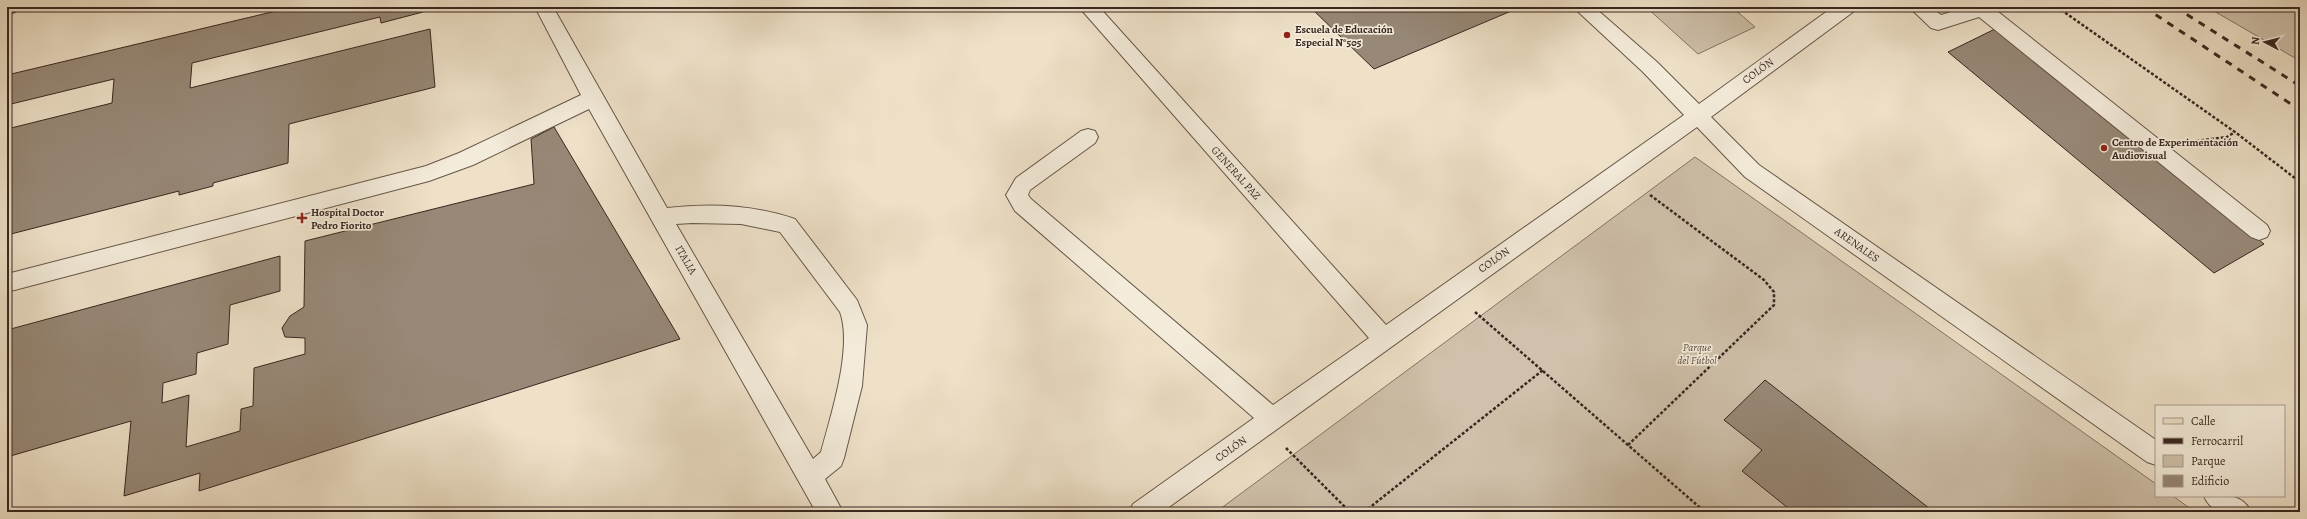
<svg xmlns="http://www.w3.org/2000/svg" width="2307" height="519" font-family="Alegreya,serif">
<rect width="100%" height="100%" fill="#eee1c8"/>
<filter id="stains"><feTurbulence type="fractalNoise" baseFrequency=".005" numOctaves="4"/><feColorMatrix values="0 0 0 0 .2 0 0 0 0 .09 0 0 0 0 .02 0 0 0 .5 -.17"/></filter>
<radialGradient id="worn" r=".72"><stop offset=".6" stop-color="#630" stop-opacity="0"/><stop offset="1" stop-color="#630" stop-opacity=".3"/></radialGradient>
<g fill="#cfc1ab" stroke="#847466">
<path d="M1646 7H1732L1755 27 1698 54Z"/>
<path d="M2207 7H2300V61Z"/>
<path d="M1695 157 2156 484V496H2173L2195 512H1216Z"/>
</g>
<g fill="#978877" stroke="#382720">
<path d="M293 7H422L423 12 381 23 380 17 192 63 190 88 430 29 435 87 289 124 288 163 213 183V186L179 195V191L7 235V129L112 103 114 79 7 105V75Z"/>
<path d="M1310 7H1514L1516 9 1374 69Z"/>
<path d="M1995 29 2264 244 2214 273 1948 52Z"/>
<path d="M554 127 680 339 199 491 200 473 124 496 131 421 7 457V330L280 256V291L230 305 228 344 197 353 196 374 163 383 162 403 189 395 186 447 240 431 241 409 253 406 254 368 305 354V338L285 337 282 328 290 316 304 307 305 241 534 184 531 139Z"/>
<path d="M1765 380 1934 512H1793L1742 471 1762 450 1724 420Z"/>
</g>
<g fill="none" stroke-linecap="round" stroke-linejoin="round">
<g stroke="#66564a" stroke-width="2">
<g id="minor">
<path d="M535 7H553L667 208C710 203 754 205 795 219L857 300 867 325 862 386 844 458 841 466 825 479 843 512H816L589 109 473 165 429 181 7 292V274L426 166 459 153 581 95ZM692 223 741 224 780 232 840 312C853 347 831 415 821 452L813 459 676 224Z"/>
<path d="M1079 7H1099L1386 325 1684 115 1643 72 1573 7H1594L1657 62 1699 104 1833 7H1855L1853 12 1711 117 1759 165 2156 440V465L2147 462 1745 177 1697 127 1162 512H1129L1133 504 1254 418 1015 211 1006 195 1016 178 1081 131 1088 129 1095 131 1098 137 1095 143 1030 190 1028 195 1031 199 1273 405 1369 338Z"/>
<path d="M1909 7H1931L1941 15 1967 7H1992L2267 225 2270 231 2267 237 2259 240 2251 237 1979 17 1938 30 1931 28Z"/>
<path d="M2204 496C2223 496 2242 492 2251 512 2231 512 2213 517 2204 496Z"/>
</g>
</g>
<g stroke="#382720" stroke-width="2">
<path id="major" d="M7 7H17L15 12 8 14Z"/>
</g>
<g stroke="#382720" stroke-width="2.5" stroke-dasharray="3 2" stroke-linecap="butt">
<path d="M2057 7 2235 132 2300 182"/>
<path d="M1874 11 1880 7"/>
<path d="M2196 141 2227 137 2235 132"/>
<path d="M1475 312 1705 512"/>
<path d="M1628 445 1774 305V292L1764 280 1650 195"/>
<path d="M1286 448 1350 512"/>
<path d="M1364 512 1543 370"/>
</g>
<use href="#minor" fill="#f4ecdb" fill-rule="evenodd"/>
<use href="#major" fill="#eee1c8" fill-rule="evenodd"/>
<g stroke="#382720" stroke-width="3" stroke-dasharray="7 7" stroke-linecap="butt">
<path d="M2144 7 2300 110"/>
<path d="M2175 7 2300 86"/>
</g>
</g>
<g fill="#8f2418" stroke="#f4ecdb" stroke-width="1.5">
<circle cx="1287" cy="35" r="4"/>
<circle cx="2104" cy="148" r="4"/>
<path d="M300 212h4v4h4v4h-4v4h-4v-4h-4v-4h4z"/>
</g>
<g text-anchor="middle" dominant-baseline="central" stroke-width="3.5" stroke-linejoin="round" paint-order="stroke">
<g font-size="11" font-weight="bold" fill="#382720" stroke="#f4ecdb" text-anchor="start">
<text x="1295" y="29">Escuela de Educación<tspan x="1295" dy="13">Especial N°505</tspan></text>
<text x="2112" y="142">Centro de Experimentación<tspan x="2112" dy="13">Audiovisual</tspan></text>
<text x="311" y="212">Hospital Doctor<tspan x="311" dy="13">Pedro Fiorito</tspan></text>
</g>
<g font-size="11" fill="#382720" stroke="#f4ecdb">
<text transform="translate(1758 71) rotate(-36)">COLÓN</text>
<text transform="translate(1236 173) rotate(48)">GENERAL PAZ</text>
<text transform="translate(1857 245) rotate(35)">ARENALES</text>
<text transform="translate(686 260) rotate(60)">ITALIA</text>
<text transform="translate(1494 260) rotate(-35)">COLÓN</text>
<text transform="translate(1231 449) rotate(-35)">COLÓN</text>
</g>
<g font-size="11" font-style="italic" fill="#5e4e43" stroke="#f4ecdb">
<text x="1697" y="347">Parque<tspan x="1697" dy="13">del Fútbol</tspan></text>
</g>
</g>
<rect width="2307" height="519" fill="none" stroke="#eee1c8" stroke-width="24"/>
<rect x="8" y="8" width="2291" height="503" fill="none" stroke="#382720" stroke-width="2"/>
<rect x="12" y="12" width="2283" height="495" fill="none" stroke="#382720"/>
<rect x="2155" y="405" width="130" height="92" fill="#f4ecdb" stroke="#a99d90"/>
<rect x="2163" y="418" width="20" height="6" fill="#eee1c8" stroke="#a99d90"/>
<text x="2191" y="425" font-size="12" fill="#382720">Calle</text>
<rect x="2163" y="438" width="20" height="6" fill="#382720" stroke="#a99d90"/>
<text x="2191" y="445" font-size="12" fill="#382720">Ferrocarril</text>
<rect x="2163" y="455" width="20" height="12" fill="#cfc1ab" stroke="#a99d90"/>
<text x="2191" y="465" font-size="12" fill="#382720">Parque</text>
<rect x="2163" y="475" width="20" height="12" fill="#978877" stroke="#a99d90"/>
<text x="2191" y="485" font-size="12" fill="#382720">Edificio</text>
<g transform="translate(2265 42) rotate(277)" stroke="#f4ecdb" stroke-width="3" paint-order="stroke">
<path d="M0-3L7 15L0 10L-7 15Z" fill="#382720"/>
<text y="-6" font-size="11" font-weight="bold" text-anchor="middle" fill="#382720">N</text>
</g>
<rect width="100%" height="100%" filter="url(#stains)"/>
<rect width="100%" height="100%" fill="url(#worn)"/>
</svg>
